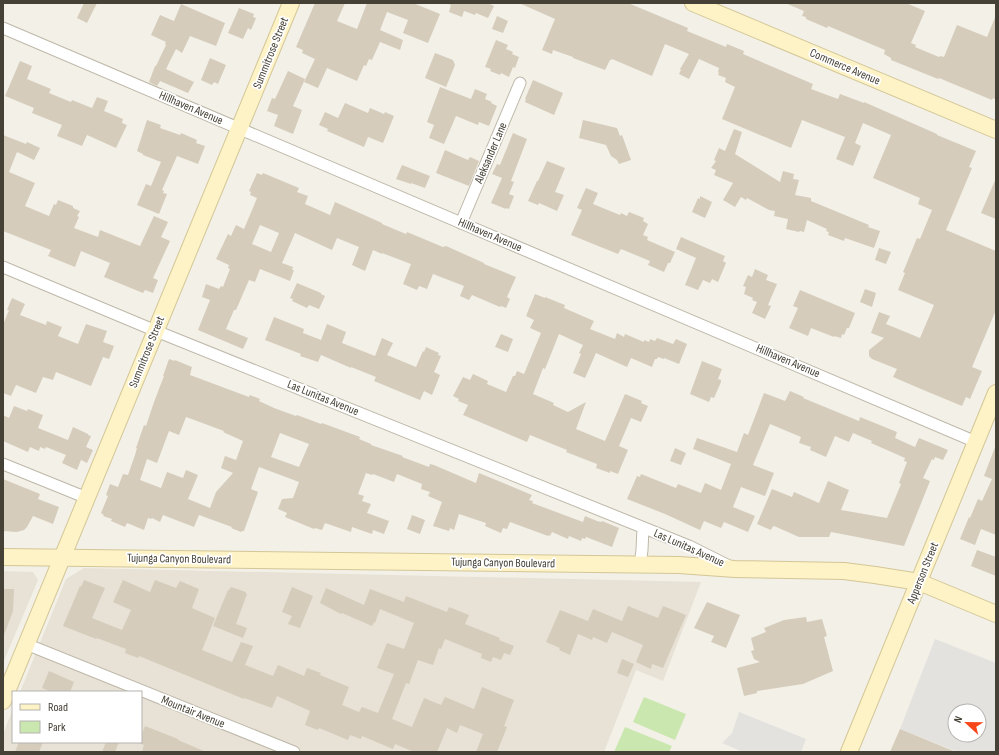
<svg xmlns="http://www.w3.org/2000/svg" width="999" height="755" font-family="'Sofia Sans Condensed',sans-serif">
<rect width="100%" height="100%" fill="#f3f0e7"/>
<g fill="#e7e2d5">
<path d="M84 568 701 582 663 681 636 670 604 752H3V734L13 709V742H141V692H20L66 579Z"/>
<path d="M3 571 33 572 38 580 3 663Z"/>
</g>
<g fill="#cbe7b0">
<path d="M644 697 686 714 675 740 633 722Z"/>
<path d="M625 727 672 746 669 752H614Z"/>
</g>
<g fill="#e4e2df" fill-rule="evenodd">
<path d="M935 639 996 663V752H958L900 729ZM955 711H979V735H955Z"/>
<path d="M739 712 806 739 801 752H743L722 743 732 733Z"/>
</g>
<g fill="#d5ccbc" fill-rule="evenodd">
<path d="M84 3H97L87 23 77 18Z"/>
<path d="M315 3H345L337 21 357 29 367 3H413L440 14 428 43 403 33 408 20 387 12 380 30 403 40 400 50 380 42 372 60 369 59 366 66 364 65 357 81 327 68 318 88 304 82 315 59 302 53 303 50 296 47Z"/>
<path d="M446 3H488L494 6 488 18 476 13 475 15 464 11 462 17 449 12 451 5Z"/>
<path d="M519 3H628L688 28 687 31 726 47 727 44 744 51 743 54 813 84 811 89 838 99 840 94 864 103V102L937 134V135L976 151 969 167 972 168 946 230 996 251V310L972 367 982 371 970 399 966 397 962 406 921 389 893 377 897 369 872 359 869 356V350L884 338 871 333 879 312 890 316 886 324 920 338 934 305 898 290 905 273 903 272 906 265 917 238 920 239 932 210 918 204 920 198 873 178 891 135 863 123 855 143 861 146 853 166 836 159 845 137 802 120 791 148 722 119 735 87 725 82 726 78 718 75 719 73 718 72 719 68 699 59 689 79 679 74 681 70 680 69 689 54 665 44 652 76 612 59 611 60H610L605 70 573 58V57L553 50 552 54 542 50 555 19Z"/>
<path d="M785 3H906L925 11 911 43 916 45 915 47 939 57 940 56 944 57 957 25 987 37 996 15V100L993 98 992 100 939 78 938 79 891 60V58L884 54 885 50 828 26 827 28 806 19V17L802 16 804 11Z"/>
<path d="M181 4 225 23 216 46 190 36 182 53 176 49 166 69 194 82 188 93 160 81 157 86 149 82 155 66H156L166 45 165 44 166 42 151 35 160 15 174 21Z"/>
<path d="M239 8 254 14 253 17 256 18 251 30 248 28 243 39 228 33Z"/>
<path d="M497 16 508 21 503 33 492 29Z"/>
<path d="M496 40 508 45 506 49 513 52 512 54 519 57 515 68 513 67 509 77 501 73 500 75 490 71 491 69 485 67Z"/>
<path d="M435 53 453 60 455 65 446 87 425 78Z"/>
<path d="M210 58 226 65 218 84 214 82 212 85 201 80Z"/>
<path d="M20 61 32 66 27 79 51 89 49 93 71 102 72 100 92 108 97 97 108 101 104 111 123 119 122 123 127 125 116 148 87 135 82 146 57 136 62 125 32 113 34 108 5 96Z"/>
<path d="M288 71 305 79 293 106 302 110 293 134 274 126 278 115 267 111 272 98 275 99Z"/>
<path d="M533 80 563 93 554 115 525 102 526 99H525Z"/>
<path d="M440 87 471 99 475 89 487 94 485 99 492 102 491 103 497 106 489 126 479 122 478 125 456 116 444 144 429 138 434 125 427 122Z"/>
<path d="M345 103 368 113 370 108 384 114 385 112 394 116 383 143 368 137 364 147 327 131 328 129 319 125 325 112 338 118Z"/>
<path d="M147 120 161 125 160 128 180 135 181 133 197 140 196 143 205 146 198 164 177 156 162 190 164 191 163 193 167 194 159 214 137 205 146 184 151 186 161 162 143 155V154L137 151Z"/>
<path d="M583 120 617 128 620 136 622 135 631 160 619 164 617 160 611 156 606 145 579 138Z"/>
<path d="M734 129 742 132 735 154 780 182 783 171 794 174 793 179 799 180 795 195 811 198V201L869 225 868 227 880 231 874 248 845 238 844 241 828 235 829 232 826 231 827 229 807 220 804 232 800 231 799 232 786 229 788 219 774 216 775 211 769 210 747 198 746 200 741 197 735 207 723 200 733 183 714 175 716 170 711 168 716 161 714 160 719 148 725 151Z"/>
<path d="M513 133 527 139 511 181 514 182 509 194 514 196 509 209 506 208V209L491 203 502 178 492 174 497 164 500 165Z"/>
<path d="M3 135 26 144 27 142 40 148 34 160 17 152 9 172 35 183 25 206 49 216 54 204 56 205 58 200 73 206V208L80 211 77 216 79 217 74 228 98 237 100 230 140 246 154 216 168 222 161 237 170 241 153 278 158 280 153 293 145 290 143 293 104 277 110 263 81 251 75 267 48 256 51 250 3 231Z"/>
<path d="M445 150 468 160 470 157 479 161 469 186 436 173Z"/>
<path d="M547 161 565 168 555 192 564 195 557 211 539 203 538 205 528 201 537 181H538Z"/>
<path d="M402 165 430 176 425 188 411 183V184L396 179Z"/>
<path d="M257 173 262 175 263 173 299 188 297 192 308 196 305 204 330 215 335 202 382 223V224L406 234 407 232 443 247 446 246 484 263V264L516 277 507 297 510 299 506 308 501 306 500 307 472 295 469 300 460 296 464 286 433 274 427 289 419 286 417 290 403 284 411 264 382 253V254L373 250 365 271 352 265 359 247 337 238 332 250 295 233 282 263 293 267 292 270H294L290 281 260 269 255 282 249 280 236 310H234L226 329 248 338 243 349 198 330 210 300 202 297 206 284 219 289 221 286 223 287 230 269 228 268 229 265 216 259 228 234 231 236 236 225 244 229 257 198 250 195 251 192 249 191ZM260 225 279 233 271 252 252 244Z"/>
<path d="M996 178V219L981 213Z"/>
<path d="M586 188 598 193 593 204 620 215 621 213 627 216 629 212 644 218 643 221 648 224 643 235 648 237 647 240 675 252 670 263H668L664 272 648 265 650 261 621 249 618 254 571 235 582 210 577 208Z"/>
<path d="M700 196 712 202 705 218 692 212 698 198 700 199Z"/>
<path d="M681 237 725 256 723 261 726 263 718 282 712 279 710 283 703 280 698 290 685 285 696 258 676 249Z"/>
<path d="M879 248 891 252 886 264 875 260Z"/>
<path d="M755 269 768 275 766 280 777 284 768 305 771 306 765 319 752 313 757 302 752 300 753 298 744 294 746 287 743 286 748 275 752 277Z"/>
<path d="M297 283 321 293V294L325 296 319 309 309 305 307 308 292 301 293 299 290 298Z"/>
<path d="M865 289 876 293 872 307 860 302Z"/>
<path d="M800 290 855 313 849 328H847L844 335 842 334 841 338 834 336V337L811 328 808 336 789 328 798 308 793 306Z"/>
<path d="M535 294 545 298V297L565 305 564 308 594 321 590 329 615 339 617 333 624 337 625 334 644 342V340L649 342 650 339 655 341 657 338 673 344 676 339 687 344 679 364 664 358V359L658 357 657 359H655L652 367 631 358 627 367 596 353 585 378 573 373 581 354 579 353 583 345 559 334 545 369 543 368 533 394 554 403 553 405 568 412 586 402 576 429 605 441 625 394 642 401 641 403 648 406 641 422 631 418 619 446 628 450 618 474 610 471V473L596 468 597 464 566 452 567 450 530 435 527 442 463 415 468 405 458 401 459 399 453 396 463 377 470 380 473 374 488 381 487 384 506 392 513 376H515L517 371 524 374 541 333 530 328 534 320 526 316Z"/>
<path d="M12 298 25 304 20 315 46 325 47 321 62 327 58 336 78 344 86 324 107 331 103 342 114 346 109 359 103 357 91 386 56 372 53 380 43 377 36 393 16 385 11 396 3 393V325L9 310H7Z"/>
<path d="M274 317 304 329 303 333 321 340 327 324 346 332 342 343 375 356 382 338 393 343 387 355 416 367 423 351 424 352 426 347 439 353 438 355 441 356 434 372 440 375 432 395 424 391 420 400 374 381 376 377 351 367V368L321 355 318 362 300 356 301 354 265 340Z"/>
<path d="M501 334 513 339 508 352 495 347Z"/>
<path d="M169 359 175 361V360L192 367 190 375 249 397 250 395 260 399 259 401 274 408 296 416 297 415 321 424 322 423 360 437 359 439 371 444V445L403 456 402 457 429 467 430 464 434 465 476 483 479 473 532 495 529 500 533 501 532 503 583 522 585 516 597 521 601 522 602 521 619 528 612 547 586 537 585 539 582 538 581 541 569 536 568 539 552 532 550 536 549 535 548 536 510 522 507 529 503 528 501 533 485 526 486 523 459 514 454 530 450 528 449 531 433 526 442 502 428 496 430 492 421 489 422 484 397 474 394 482 373 474 372 475 366 473 358 494 364 496 362 501 371 504 367 513 389 521 384 534 373 530 372 534 352 527 351 532 325 523 322 530 315 528 314 529 285 517 287 513 278 509 282 499 293 498 299 482 259 467 251 489 258 492 244 531H242L241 532 231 528 232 527 199 515 194 527 163 515 160 522 152 518 151 519 148 518 144 530 127 523 125 527 111 521 112 519 103 516 104 515 101 513 108 496 106 495 110 484 118 487 123 474 128 475 135 455 137 448H136L144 425 146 426 154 402 164 376H163ZM186 417 224 431 223 432 243 441 236 460 225 456 221 468 233 473 216 492 210 508 188 499 198 475 186 470 183 478 167 472 161 488 140 480 147 459 157 463 169 431 179 435ZM280 433 309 444 299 467 271 457Z"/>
<path d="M702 361 722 369 718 379 721 380V382L714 398 711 397 709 402 690 394Z"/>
<path d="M790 391 804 397 803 398 859 421 860 417 897 432 895 438 915 447 919 438 948 450 943 460 935 457 934 460 932 459 923 478 930 481 904 546 831 532 829 537H799L774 526V527L773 526 771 530 757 524 772 489 792 497 794 492 819 503 828 481 849 490 841 510 887 518 901 484 899 483 907 462 904 461 905 458 871 443 872 441 853 433 849 442 835 436 826 457 810 450 811 447 799 443 801 437 770 424 753 465 774 473 765 496 741 487 733 507 755 516 748 532 724 522 721 528 704 521 700 530 665 514 627 499 637 476 640 477 641 474 676 488 678 484 701 493 705 483 721 490 731 464 693 449 697 438 737 452 744 433 748 435 764 393 785 401Z"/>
<path d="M14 406 27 411 28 409 43 415 38 428 68 440 73 427 88 434V435L91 436 86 447 93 450 87 463 81 460 77 470 62 463 66 455 46 447 45 449 40 447 39 451 30 447 28 452 3 441V415L9 418Z"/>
<path d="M995 447H996V535L981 529 975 545 960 539 969 517 970 518 978 499 982 501 992 479 984 476Z"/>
<path d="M675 448 686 453 681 465 670 461Z"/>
<path d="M3 479 40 494 38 499 59 507 53 524 33 516 27 527 24 530 17 532 3 531Z"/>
<path d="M412 515 425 520 420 534 407 529Z"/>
<path d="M977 550 996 557V576L971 566Z"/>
<path d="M84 580 105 588 92 618 122 630 131 610 113 602 123 580 150 592 155 580 176 588 180 581 199 589 192 608 215 618 202 650 232 662 241 642 253 646 245 665 273 676 278 665 304 676 307 668 321 673 320 675 349 687 342 705 359 712 362 707 378 713 394 674 377 668 387 643 404 649 414 623 380 609 375 623 374 622 372 626 342 613 341 614 320 603 326 588 364 605 370 589 404 602 406 596 447 612 449 607 469 615 465 624 500 638 499 640 514 646 510 655 504 653 501 660 493 657 491 662 481 658 482 654 445 639 441 649 439 648 433 665 418 660 409 684 406 683 392 719 412 727 424 698 441 705 445 697 474 709 482 687 514 700 504 726 507 727 497 752H476L483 734 460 725 457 733 447 728 437 752H414L395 744 393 749 362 736 361 739 350 735 348 740 319 728 318 730 305 725 310 711 277 696 272 708 250 700 244 698V699L139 656 138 658 125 653 126 649 97 638 96 639 63 626 80 586 81 587Z"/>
<path d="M231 587 246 592V594H247L236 624 247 628 243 638 213 626 228 590H229Z"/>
<path d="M292 587 313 596 300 628 288 624 292 616 282 612Z"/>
<path d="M3 589H14L13 611 4 635H3Z"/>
<path d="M707 602 740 615 726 648 711 642 714 636 694 628Z"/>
<path d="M628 606 658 618 663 606 686 615 663 668 652 664 651 669 636 662 643 645 612 632 607 643 593 637 592 640 578 634 570 655 559 650 560 648 546 642 560 610 588 621 593 609 622 621Z"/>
<path d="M806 617 807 622 822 619 827 636 824 637 833 671 803 684 757 691V693L744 696 737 668 760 662 754 659 751 651 754 650 751 638 766 632 764 628 784 620Z"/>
<path d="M622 659 634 664 628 677 617 673Z"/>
<path d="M49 671 74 682 70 692H52L42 688Z"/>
<path d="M145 726 178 739V740L206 752H142L144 745 139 743 141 742V736Z"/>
<path d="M900 729 956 752H890Z"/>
<path d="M19 742H43L39 752H15Z"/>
<path d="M106 742H119L115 752H102Z"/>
</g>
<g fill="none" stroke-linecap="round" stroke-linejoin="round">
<g stroke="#beb8a9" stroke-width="13">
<g id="street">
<path d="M3 28 976 442"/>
<path d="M461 223 520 83"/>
<path d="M3 267 156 331 689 546 729 566"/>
<path d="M3 464 87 498"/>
<path d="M640 565 642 550 643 528"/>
<path d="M26 644 294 752"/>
</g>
</g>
<g stroke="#d3c697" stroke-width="18">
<g id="secondary">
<path d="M693 3 996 130"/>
<path d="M3 557 679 565 735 569 844 571 875 575 919 582 996 614"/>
<path d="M3 701 291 3"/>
<path d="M849 752 996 393"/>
</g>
</g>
<use href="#street" stroke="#fff" stroke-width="11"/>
<use href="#secondary" stroke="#fef3c6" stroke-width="16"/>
</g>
<g text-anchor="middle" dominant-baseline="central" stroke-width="3.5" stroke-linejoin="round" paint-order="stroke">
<g font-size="12" fill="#464136" stroke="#fff">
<text transform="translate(271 53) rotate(-68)">Summitrose Street</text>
<text transform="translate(845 67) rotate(23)">Commerce Avenue</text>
<text transform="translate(191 108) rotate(23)">Hillhaven Avenue</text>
<text transform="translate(491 153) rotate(-67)">Aleksander Lane</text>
<text transform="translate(490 235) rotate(23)">Hillhaven Avenue</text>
<text transform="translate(147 352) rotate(-68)">Summitrose Street</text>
<text transform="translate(788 361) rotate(23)">Hillhaven Avenue</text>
<text transform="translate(323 398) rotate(22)">Las Lunitas Avenue</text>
<text transform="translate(689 548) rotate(24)">Las Lunitas Avenue</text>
<text transform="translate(179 559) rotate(1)">Tujunga Canyon Boulevard</text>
<text transform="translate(503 563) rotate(1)">Tujunga Canyon Boulevard</text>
<text transform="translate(923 573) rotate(-68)">Apperson Street</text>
<text transform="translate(193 712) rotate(22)">Mountair Avenue</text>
</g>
</g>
<rect width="999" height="755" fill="none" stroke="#464136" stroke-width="8"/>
<rect x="12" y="691" width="130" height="52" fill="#ffffff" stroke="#b5b3af"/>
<rect x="20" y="704" width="20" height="6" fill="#fef3c6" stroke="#b5b3af"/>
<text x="48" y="711" font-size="12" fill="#464136">Road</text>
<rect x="20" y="721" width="20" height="12" fill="#cbe7b0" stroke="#b5b3af"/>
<text x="48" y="731" font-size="12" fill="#464136">Park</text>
<g transform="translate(967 723) rotate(292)"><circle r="19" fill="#ffffff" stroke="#b5b3af"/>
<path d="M0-3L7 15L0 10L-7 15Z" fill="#f7471a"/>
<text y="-6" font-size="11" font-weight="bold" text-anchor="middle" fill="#464136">N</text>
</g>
</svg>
